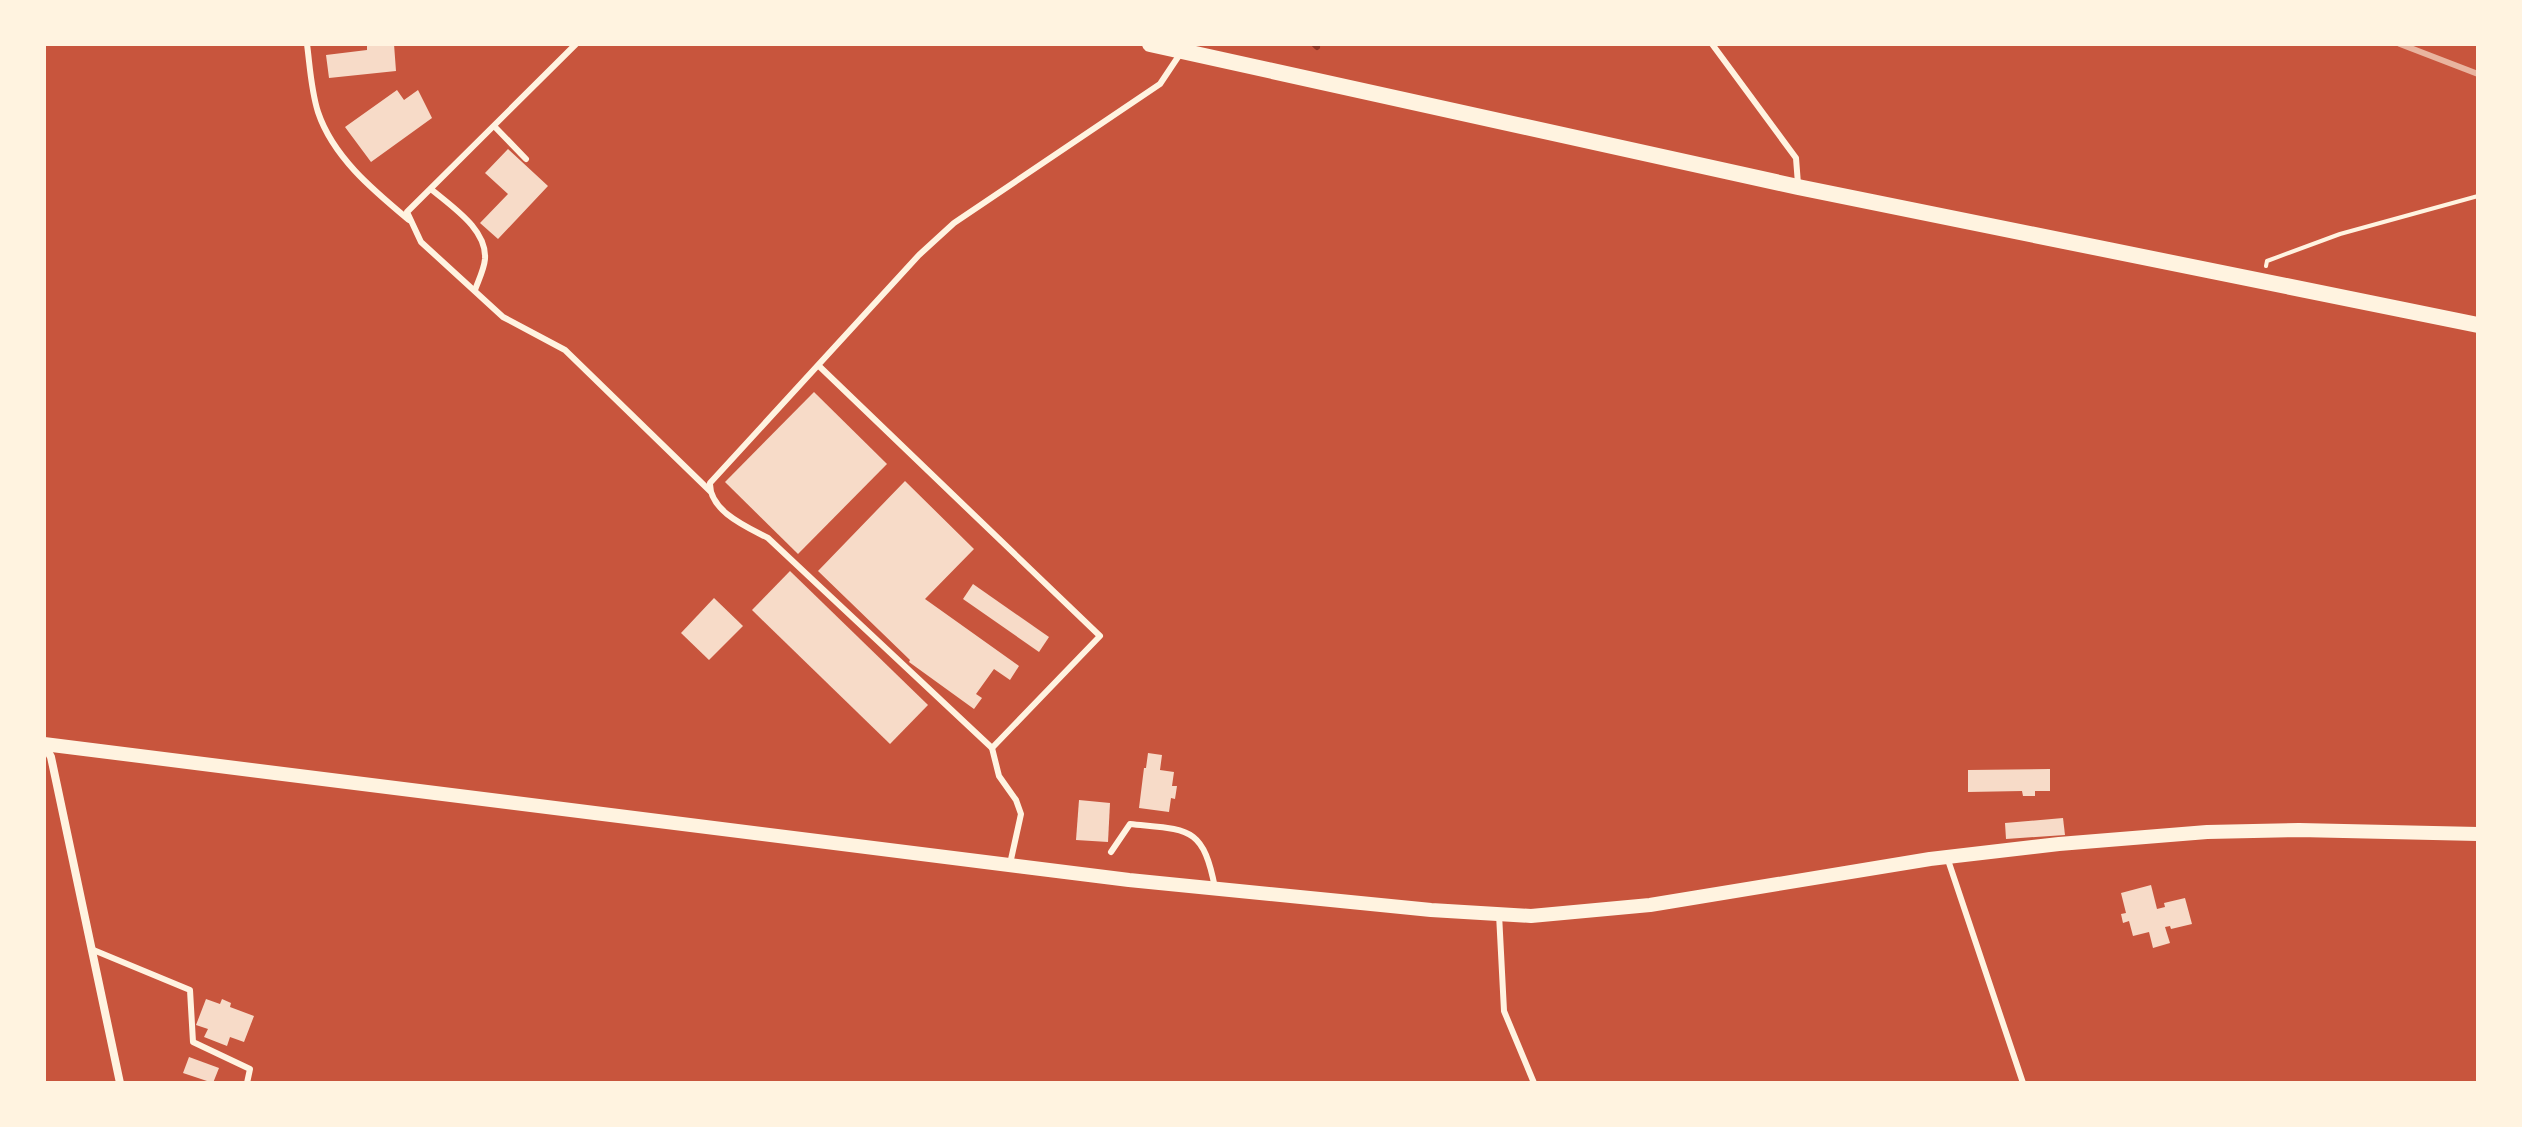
<svg xmlns="http://www.w3.org/2000/svg" width="2522" height="1127" font-family="'Exo 2',sans-serif">
<rect width="100%" height="100%" fill="#c8553d"/>
<g fill="none" stroke-linecap="round" stroke-linejoin="round">
<path stroke="#8f3625" stroke-width="6" d="M1314 44 1317 47"/>
</g>
<g fill="#f7dbc8">
<path d="M367 44H394L396 71 329 78 326 55 367 50Z"/>
<path d="M397 90 404 100 418 90 432 118 371 162 345 127Z"/>
<path d="M508 149 548 186 498 239 480 223 508 194 485 173Z"/>
<path d="M814 392 887 464 798 554 725 482Z"/>
<path d="M905 481 974 549 925 599 1019 666 1010 680 994 669 976 694 982 698 974 709 909 662 910 660 818 571Z"/>
<path d="M790 571 928 705 890 744 752 610Z"/>
<path d="M973 584 1049 637 1039 652 963 599Z"/>
<path d="M714 598 743 626 709 660 681 633Z"/>
<path d="M1148 753 1162 755 1160 770 1174 772 1172 786H1177L1175 799 1171 798 1169 812 1139 808 1144 768H1146Z"/>
<path d="M2050 769V791H2035V796H2023L2022 791 1968 792V770Z"/>
<path d="M1079 800 1110 803 1108 842 1076 840Z"/>
<path d="M2063 818 2065 835 2006 839 2005 823Z"/>
<path d="M2151 885 2157 909 2165 907 2164 903 2185 898 2192 924 2171 929 2170 926 2165 927 2170 943 2153 948 2149 932 2133 936 2129 921 2123 923 2121 914 2126 913 2121 893Z"/>
<path d="M206 999 220 1004 222 999 231 1003 230 1007 254 1016 244 1042 230 1037 227 1046 204 1037 208 1029 196 1025Z"/>
<path d="M189 1057 219 1068 213 1083 183 1073Z"/>
</g>
<g fill="none" stroke-linecap="round" stroke-linejoin="round">
<path stroke="#fff3e0" stroke-width="4" d="M2266 266 2267 261 2340 234 2478 196"/>
<g stroke="#fff3e0" stroke-width="6">
<path d="M307 44C310 67 311 90 318 112 333 157 373 190 409 220"/>
<path d="M576 44 407 212 421 242 503 317 565 350 710 491"/>
<path d="M1712 44 1796 158 1798 184"/>
<path d="M495 127 526 159"/>
<path d="M431 189C452 207 487 229 485 259 484 270 478 281 475 290"/>
<path d="M819 366 1100 636 992 748"/>
<path d="M1111 852 1130 824C1188 830 1203 825 1215 888"/>
<path d="M1947 857 2023 1083"/>
<path d="M1010 864 1021 814 1016 800 999 776 992 748 768 538C747 527 709 511 710 483L919 255 954 223 1160 84 1180 54"/>
<path d="M1499 914 1504 1011 1534 1083"/>
<path d="M91 949 190 990 193 1042 250 1069 247 1083"/>
</g>
<path stroke="#fff3e0" stroke-width="8" d="M44 744 51 757 120 1083"/>
<path stroke="#fff3e0" stroke-width="14" d="M44 744 1129 880 1431 910 1531 916 1650 905 1930 859 2059 844 2207 832 2299 830 2478 834"/>
<path stroke="#fff3e0" stroke-width="16" d="M1150 44 1798 187 2478 325"/>
<path stroke="#e9b49f" stroke-width="6" d="M2400 44 2478 74"/>
</g>
<rect width="2522" height="1127" fill="none" stroke="#fff3e0" stroke-width="92"/>
</svg>
